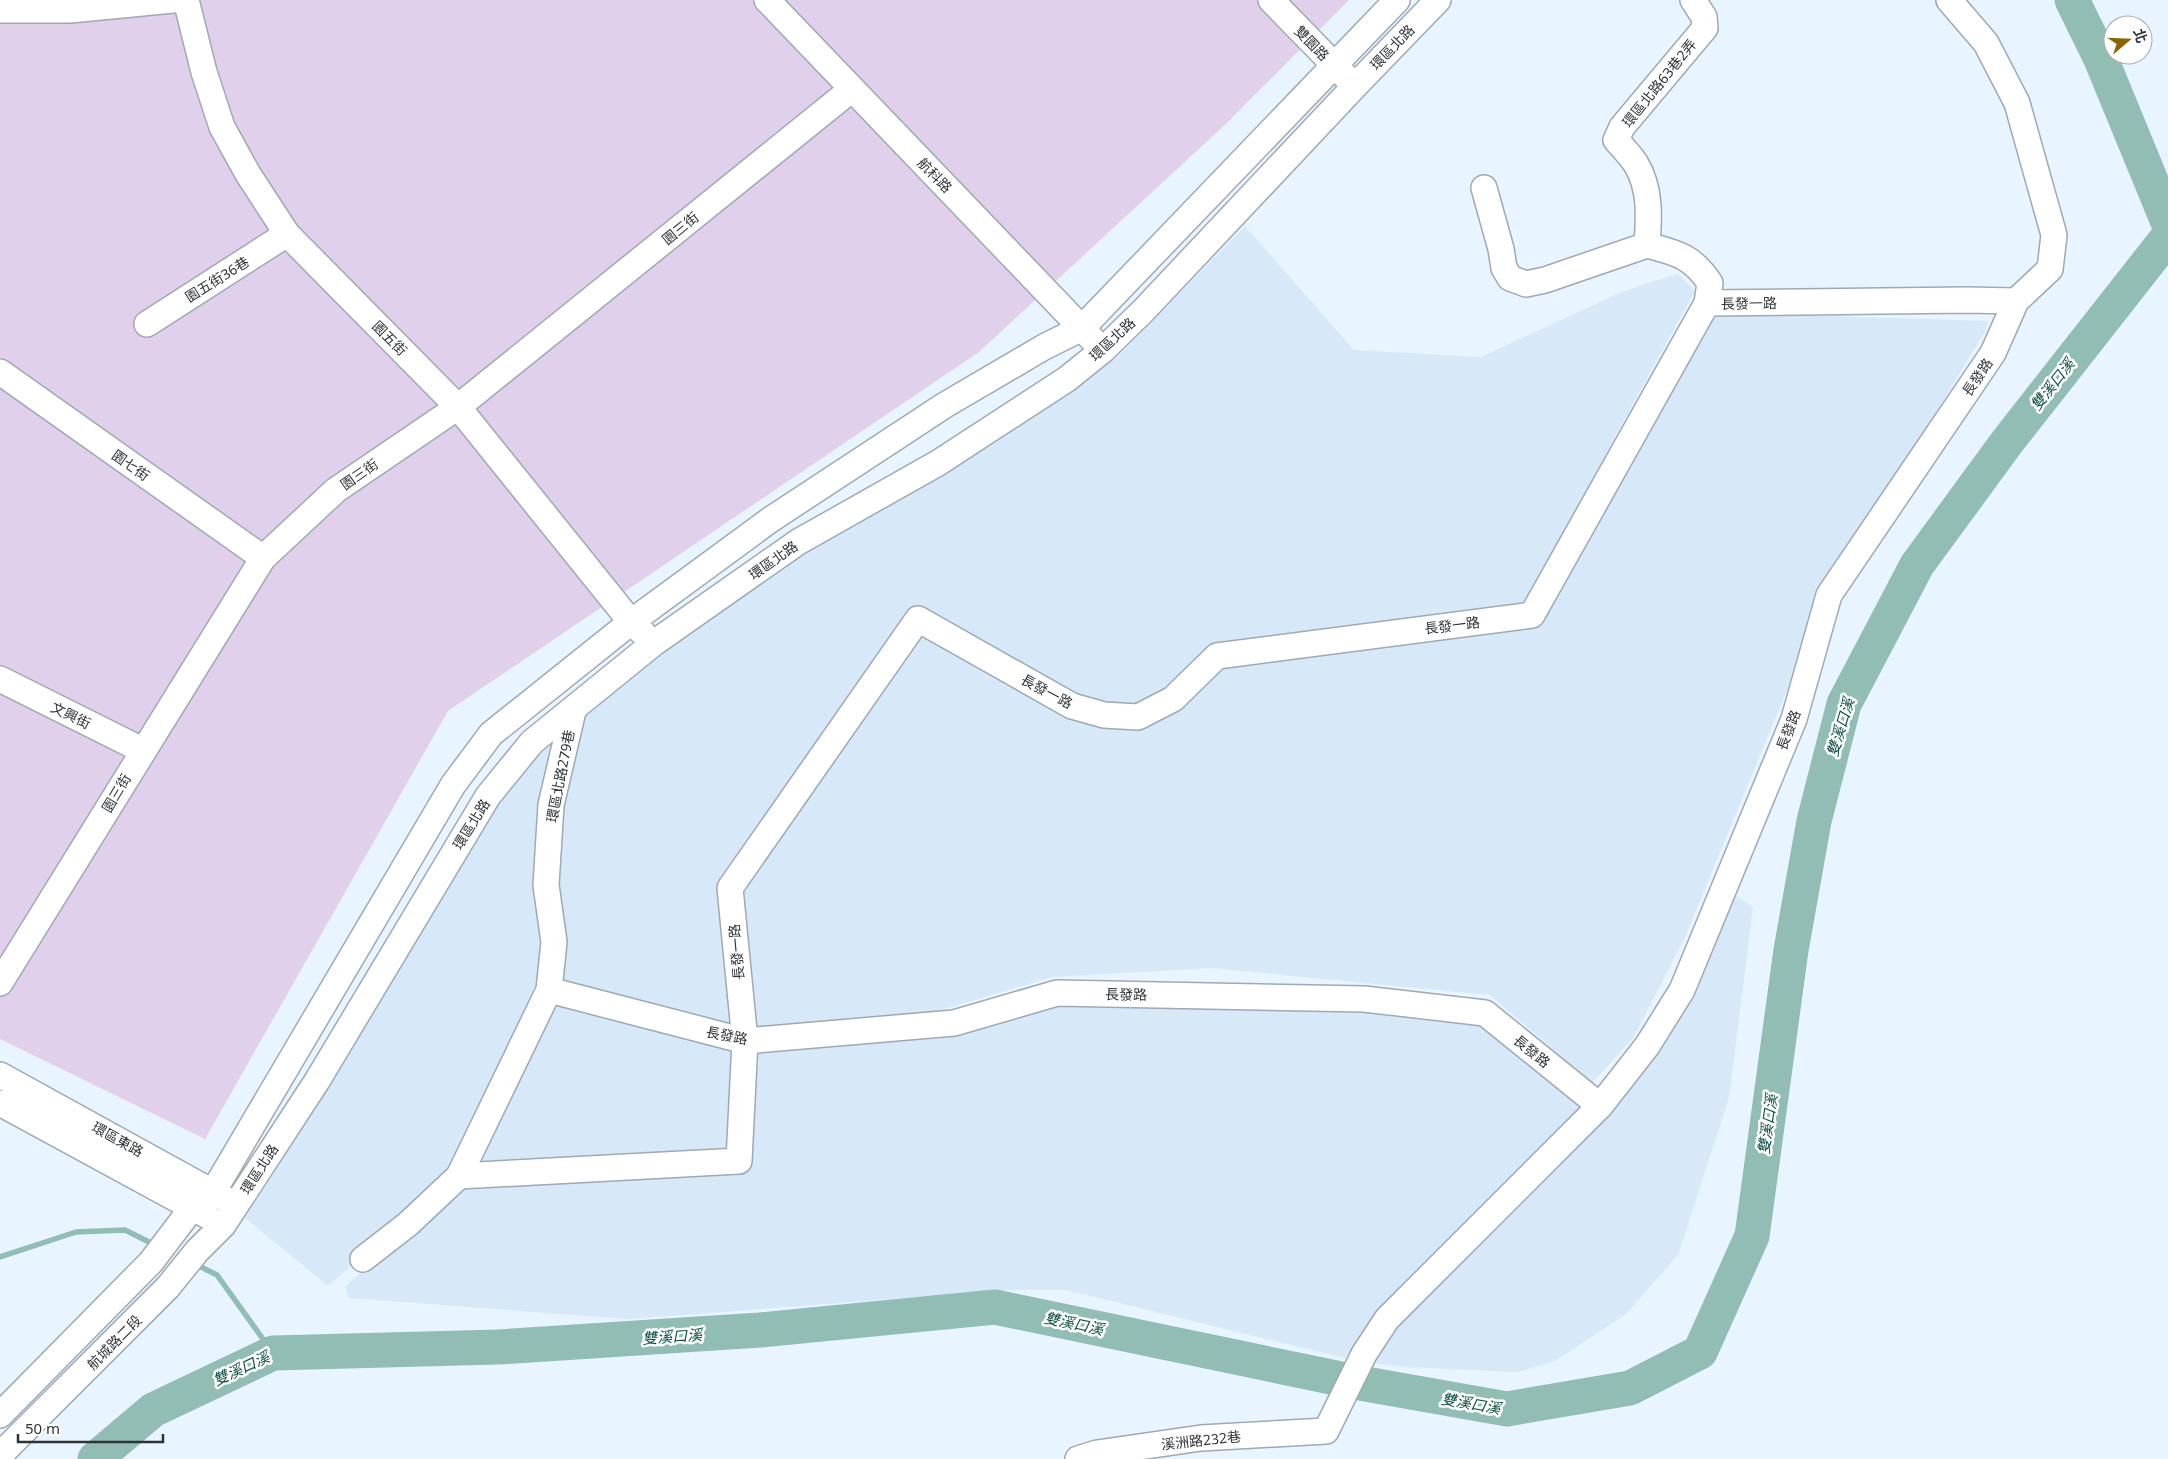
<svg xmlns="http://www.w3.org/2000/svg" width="2168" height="1459" font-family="'Noto Sans','Noto Sans TC',sans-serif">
<rect width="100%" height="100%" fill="#e8f4ff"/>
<g fill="#d7e8f9">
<path d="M1245 226 1354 350 1481 357 1615 295 1645 284 1678 274 1695 291 1617 433 1528 606 1234 644 1164 693 1134 707 1110 705 1072 697 919 608 726 887 738 1036 553 987 548 884 579 715 694 629 810 547 975 449 1119 356Z"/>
<path d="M1712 312 1988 321 1985 331 1825 598 1685 937 1633 1038 1592 1083 1490 995 1212 968 1052 977 934 1012 749 1034 740 890 921 633 1133 727 1223 665 1541 619Z"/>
<path d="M558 731 544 989 454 1174 328 1286 245 1218 491 807Z"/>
<path d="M1736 896 1753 907 1729 1098 1678 1255 1626 1314 1555 1361 1518 1372 1406 1367 1368 1363 1391 1330 1553 1169 1728 903Z"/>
<path d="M551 995 742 1040 735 1158 466 1171Z"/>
<path d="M1062 1003 1347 1009 1479 1021 1586 1107 1380 1312 1345 1358 1066 1290H1011L628 1319 349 1298 345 1287 462 1181 747 1167 750 1046Z"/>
</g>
<path fill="#e0d0ec" d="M0 0H1349L1228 122 979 352 448 711 205 1139 0 1039Z"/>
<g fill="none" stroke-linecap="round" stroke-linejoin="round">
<g stroke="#91bdb4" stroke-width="5.5">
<path d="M0 1257 76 1232 125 1230 155 1245"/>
<path d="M195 1264 217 1275 273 1353"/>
</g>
<g stroke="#91bdb4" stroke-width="35">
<path d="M2072 0 2101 59 2168 222"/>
<path d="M95 1459 153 1410 273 1353 498 1347 760 1330 995 1307 1360 1383 1507 1409 1630 1388 1700 1352 1752 1236 1791 950 1814 821 1844 704 1917 565 2007 442 2168 237"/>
</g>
<g stroke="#9ea9b3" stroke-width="28">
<g id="minor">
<path d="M186 0 204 72 222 127 248 174 287 234 458 407 631 622 643 633"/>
<path d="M767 0 1092 339"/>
<path d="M1271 0 1346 77"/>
<path d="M1693 0 1704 17 1705 28 1622 127 1616 140C1623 148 1631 156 1636 164 1651 189 1649 217 1647 245 1677 253 1692 256 1710 283L1707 303"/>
<path d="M0 10H70L173 0"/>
<path d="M1484 188 1501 249 1504 268 1510 278 1526 284 1545 280 1647 245"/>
<path d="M147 324 287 234"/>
<path d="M0 372 263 558"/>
<path d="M0 679 142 750"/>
<path d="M0 983 263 558 336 490 458 407 852 89"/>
<path d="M549 990 745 1041 954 1023 1057 993 1364 999 1485 1013 1600 1106"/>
<path d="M0 1075 225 1199"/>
<path d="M0 1103 206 1215"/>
<path d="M459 1176 739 1161 745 1041 730 888 918 619 1072 706 1104 715 1138 717 1173 699 1217 656 1532 615 1707 303 1967 300 2016 301"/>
<path d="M363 1259 408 1224 459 1176 549 990 554 942 546 885 551 805 573 711"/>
<path d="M0 1415 151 1262 192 1208 213 1192 453 785 491 734 631 622 770 520 945 405 1044 347 1082 328 1397 0"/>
<path d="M0 1455 168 1287 197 1251 223 1225 317 1081 488 796 532 742 654 643 798 542 938 463 1067 379 1103 350 1143 311 1355 86 1438 0"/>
<path d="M1078 1459 1097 1453 1201 1438 1326 1431 1364 1354 1387 1319 1600 1106 1647 1046 1682 990 1794 719 1829 595 1993 353 2016 301 2050 269 2054 235 2017 103 1986 43 1949 0"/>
</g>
</g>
<use href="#minor" stroke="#fff" stroke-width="25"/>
</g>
<g text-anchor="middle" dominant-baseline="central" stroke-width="5" stroke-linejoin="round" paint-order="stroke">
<g font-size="14" fill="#2f3337" stroke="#fff">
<text transform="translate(1312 43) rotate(46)">雙園路</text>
<text transform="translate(1392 47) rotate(-46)">環區北路</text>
<text transform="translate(1659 83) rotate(-51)">環區北路63巷2弄</text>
<text transform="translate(935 175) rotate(46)">航科路</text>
<text transform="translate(680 228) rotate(-39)">園三街</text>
<text transform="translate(217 279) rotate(-32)">園五街36巷</text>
<text transform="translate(1749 303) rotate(-1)">長發一路</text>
<text transform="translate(390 338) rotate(45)">園五街</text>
<text transform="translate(1112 339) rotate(-43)">環區北路</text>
<text transform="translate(1977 377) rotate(-56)">長發路</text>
<text transform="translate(131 465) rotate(35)">園七街</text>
<text transform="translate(359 474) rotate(-35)">園三街</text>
<text transform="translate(773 560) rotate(-35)">環區北路</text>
<text transform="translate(1452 625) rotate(-7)">長發一路</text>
<text transform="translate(1047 691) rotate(28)">長發一路</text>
<text transform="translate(71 715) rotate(26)">文興街</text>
<text transform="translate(1788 730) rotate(-69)">長發路</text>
<text transform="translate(560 776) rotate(-79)">環區北路279巷</text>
<text transform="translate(116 793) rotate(-59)">園三街</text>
<text transform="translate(471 824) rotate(-58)">環區北路</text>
<text transform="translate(736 952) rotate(-95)">長發一路</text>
<text transform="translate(1126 994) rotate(1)">長發路</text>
<text transform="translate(727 1035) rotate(11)">長發路</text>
<text transform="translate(1532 1051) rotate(39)">長發路</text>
<text transform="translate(118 1139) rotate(29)">環區東路</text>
<text transform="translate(259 1169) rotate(-57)">環區北路</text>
<text transform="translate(114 1342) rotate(-45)">航城路二段</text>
<text transform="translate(1201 1440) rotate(-6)">溪洲路232巷</text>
</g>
<g font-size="15" font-style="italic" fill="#0c4d44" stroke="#fff">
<text transform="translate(2052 384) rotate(-52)">雙溪口溪</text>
<text transform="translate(1840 727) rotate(-73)">雙溪口溪</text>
<text transform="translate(1767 1124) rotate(-82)">雙溪口溪</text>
<text transform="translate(1074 1323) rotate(12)">雙溪口溪</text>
<text transform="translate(672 1336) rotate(-4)">雙溪口溪</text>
<text transform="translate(241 1368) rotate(-25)">雙溪口溪</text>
<text transform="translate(1471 1403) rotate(10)">雙溪口溪</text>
</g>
</g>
<g transform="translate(2128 40) rotate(71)"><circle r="24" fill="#ffffff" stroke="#acadaf"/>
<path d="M0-4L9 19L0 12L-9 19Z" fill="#896502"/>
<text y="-8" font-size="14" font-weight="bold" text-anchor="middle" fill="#2f3337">北</text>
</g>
<path d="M18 1434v8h145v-8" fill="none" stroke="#2f3337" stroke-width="2.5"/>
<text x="25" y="1434" font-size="15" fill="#2f3337" stroke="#ffffff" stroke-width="4" paint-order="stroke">50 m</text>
</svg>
